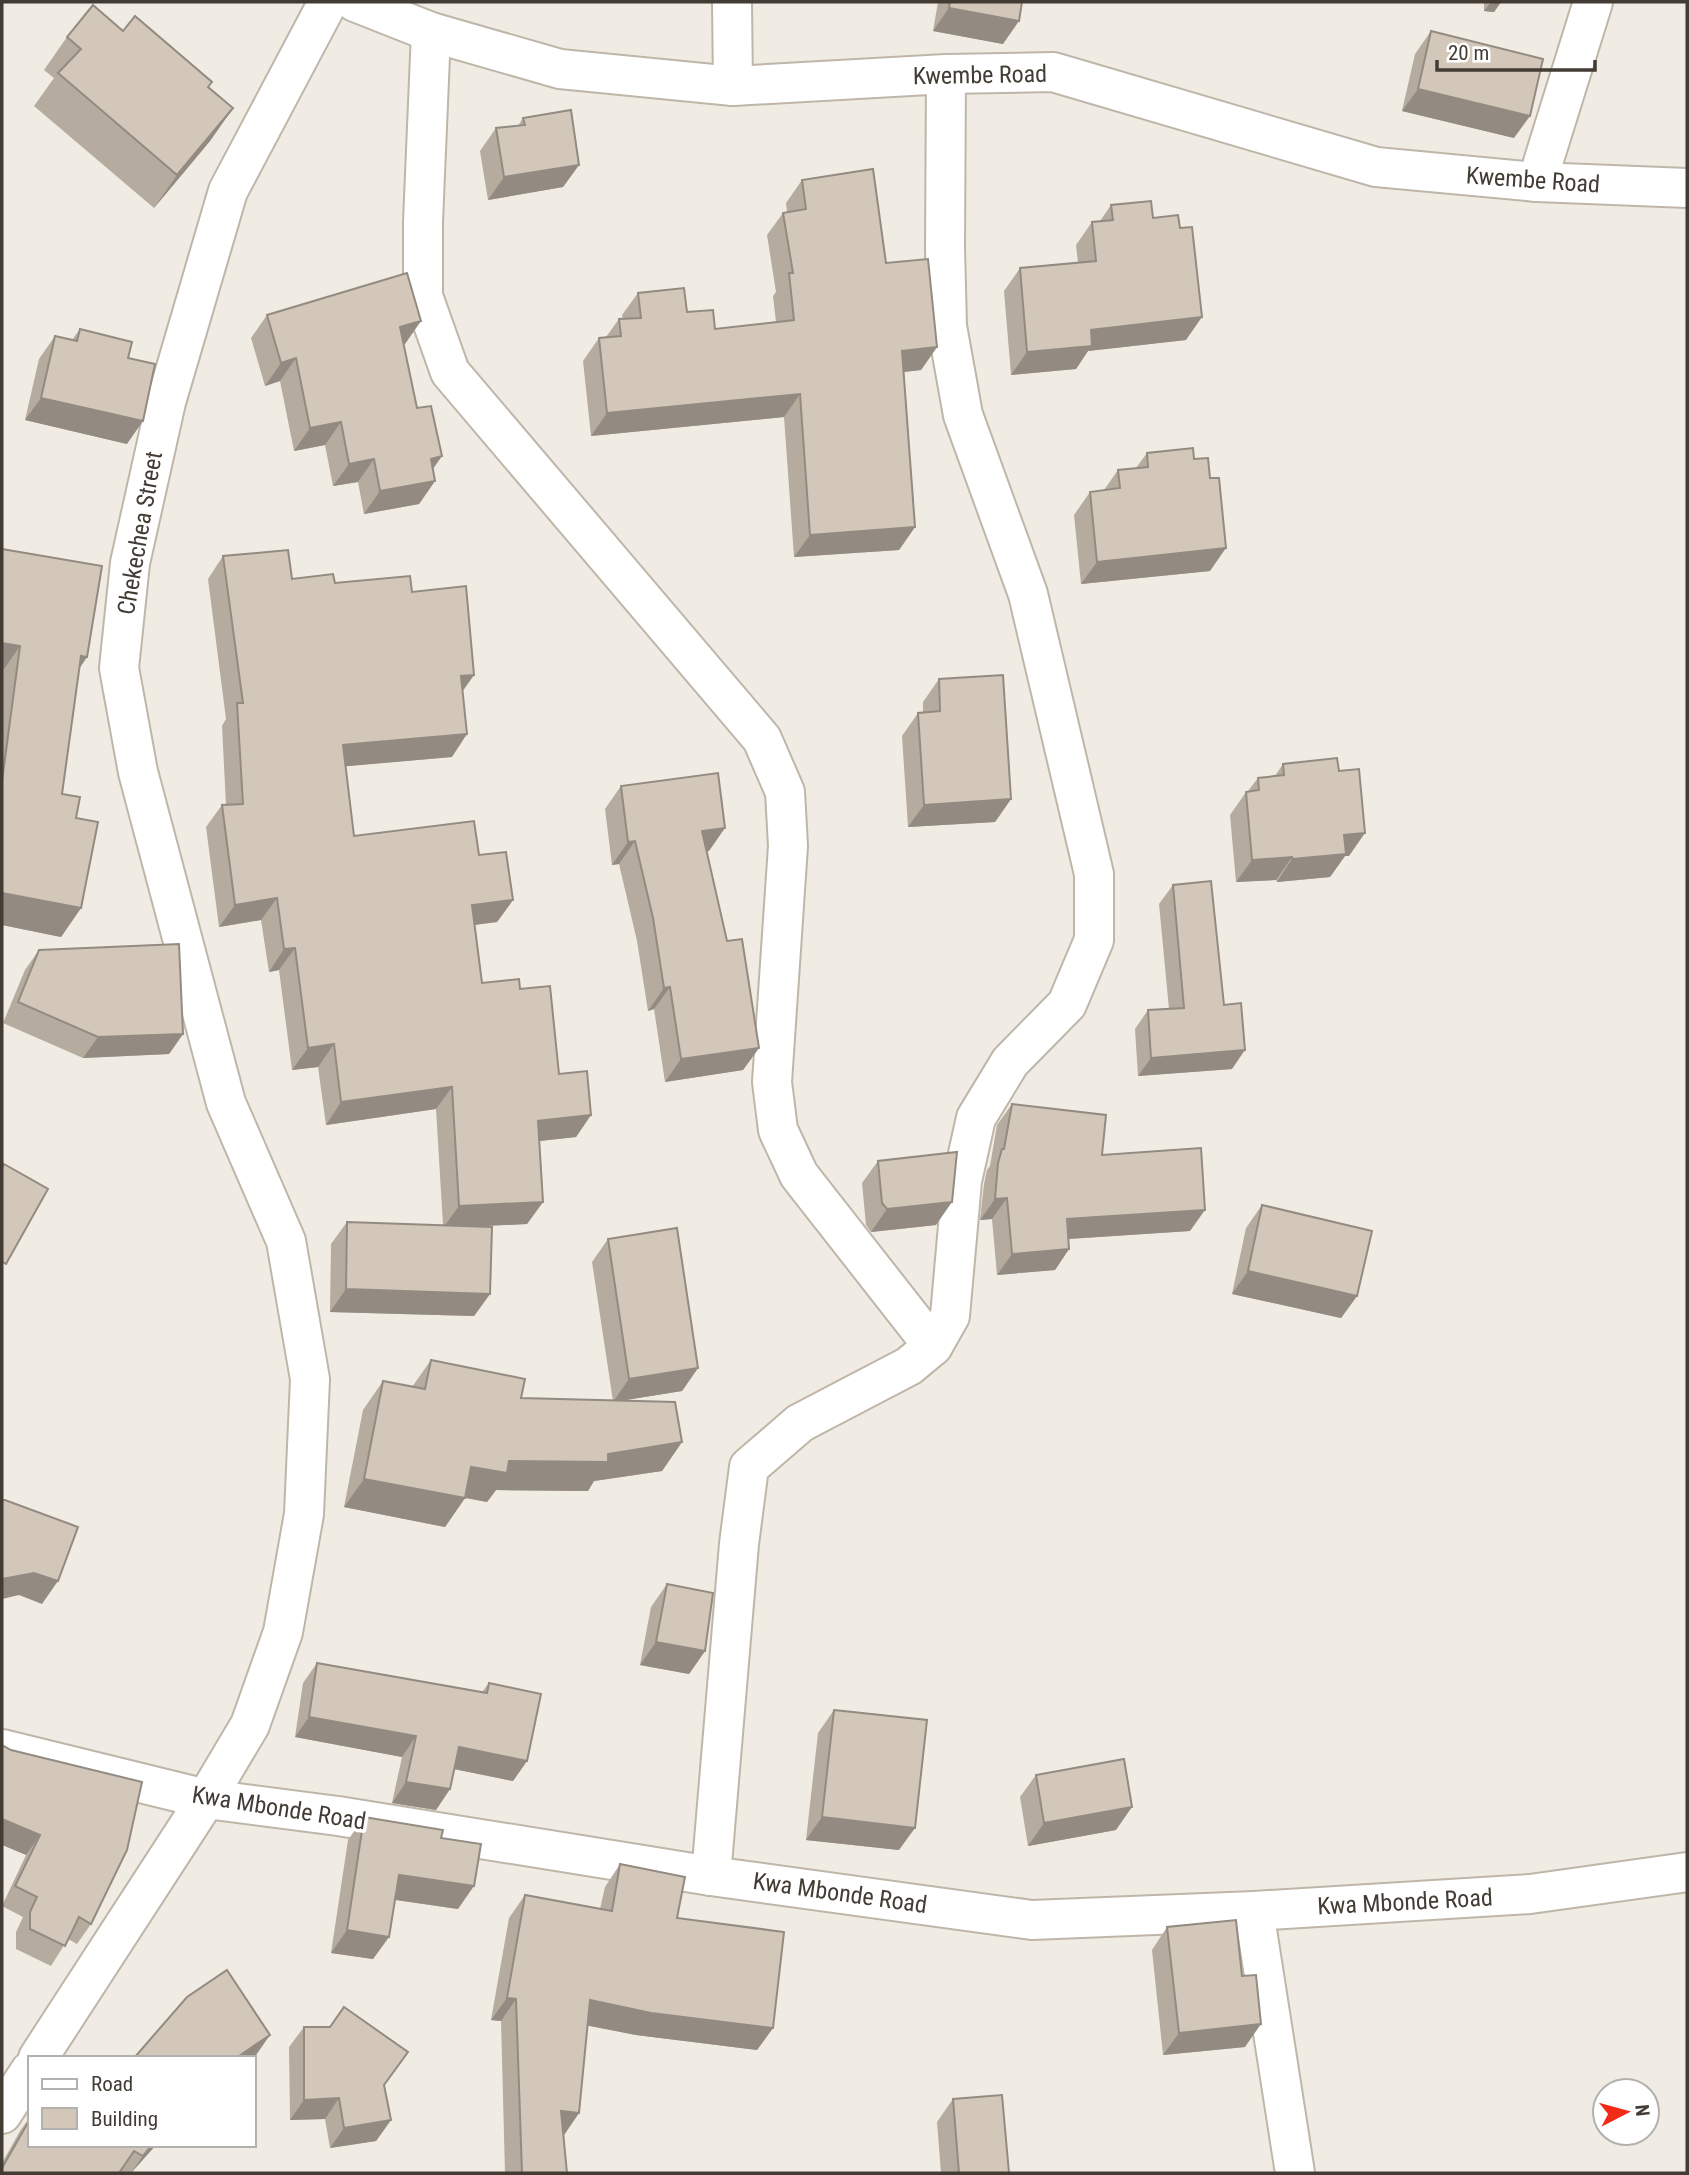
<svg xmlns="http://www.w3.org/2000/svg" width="1689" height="2175" font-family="'Roboto Condensed',sans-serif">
<rect width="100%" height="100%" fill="#f1ece3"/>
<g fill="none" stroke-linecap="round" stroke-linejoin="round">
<g stroke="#bfb6a9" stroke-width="42">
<g id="minor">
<path d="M355 2 431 32 560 69 733 86 946 74 1053 72 1376 167 1537 182 1687 188"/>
<path d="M732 2 733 86"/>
<path d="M431 32 423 222V296L450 372 762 739 785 792 788 846 772 1082 778 1130 799 1175 933 1346"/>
<path d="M1537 182 1593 2"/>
<path d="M2 1749 206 1799 338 1816 711 1876 1032 1920 1254 1911 1530 1894 1687 1872"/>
<path d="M711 1876 739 1544 749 1467 800 1423 909 1366 933 1346 950 1316 962 1181 976 1118 1010 1062 1067 1004 1094 940V874L1028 594 963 415 947 326 945 248 946 74"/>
<path d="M1254 1911 1295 2173"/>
<path d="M38 2058 206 1799 250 1725 283 1632 304 1514 310 1379 286 1241 226 1103 138 772 119 668 130 563 166 402 228 191 328 2"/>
<path d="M2 2114 30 2071"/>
</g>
</g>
<use href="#minor" stroke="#fff" stroke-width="38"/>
</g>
<g fill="#b5ab9f">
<path d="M938 2H1022L1003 44 933 31Z"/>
<path d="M1484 2H1501L1494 12 1484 11Z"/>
<path d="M123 31 209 87 233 108 210 141 154 208 34 106 54 78 44 70 67 37Z"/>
<path d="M1431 31 1514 138 1402 111 1415 54Z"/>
<path d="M523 118 579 165 563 187 488 200 480 151 496 128 518 126Z"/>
<path d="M802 180 886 263 937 347 921 370 903 372 915 527 899 550 794 557 784 417 591 436 583 361 599 338 606 337 619 319H623L622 315 638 293 687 312 715 329 776 322 773 296 776 292 767 235 783 213 787 212 786 203Z"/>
<path d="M1111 205 1153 218 1186 340 1088 351 1076 369 1011 375 1004 291 1020 268 1078 263 1076 245 1092 222 1100 221Z"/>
<path d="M267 315 405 344H404L417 408 435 481 419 504 364 514 358 482 333 486 325 445 294 451 280 381 265 386 251 338Z"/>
<path d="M80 329 128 358 127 444 25 420 39 359 55 336 72 340Z"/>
<path d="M1147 453 1210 571 1081 584 1074 515 1090 492 1104 490 1118 470 1136 468Z"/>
<path d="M2 549 87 657 79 669 62 794 76 818 81 908 61 937 2 925Z"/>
<path d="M223 556 292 579 412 592 474 675 463 691 452 757 345 766 354 836 479 855 513 900 497 922 475 925 482 983 520 989 559 1074 591 1115 576 1137 539 1141 543 1202 527 1224 481 1226 490 1294 474 1316 330 1312 331 1244 347 1222 443 1225 436 1109 326 1125 318 1067 292 1070 279 970 269 972 261 920 219 927 206 827 222 805H226L222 726 226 719 208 579Z"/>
<path d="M939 679 1011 799 995 822 908 827 902 736 918 713H923V702Z"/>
<path d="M1283 764 1349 856H1345L1330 877 1277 882 1276 880 1236 882 1230 815 1246 792 1248 791 1258 778 1275 776Z"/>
<path d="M621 786 709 851H706L727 941 759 1048 743 1070 665 1082 654 1009 648 1011 637 941 619 864 612 865 605 809Z"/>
<path d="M1173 885 1224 1005 1232 1069 1138 1076 1135 1029 1148 1010 1169 1009 1159 904Z"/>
<path d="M39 950 183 1034 169 1054 83 1058 3 1023 25 970Z"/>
<path d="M1012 1104 1102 1155 1190 1231 1069 1239V1249L1055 1270 997 1275 992 1219 980 1220 984 1184 987 1170 990 1166 997 1125Z"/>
<path d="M878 1161 936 1225 871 1232 866 1225 862 1183Z"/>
<path d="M1262 1205 1357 1296 1341 1318 1232 1294 1246 1228Z"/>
<path d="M608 1239 698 1368 682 1391 620 1401 682 1442 662 1471 594 1481 588 1491 496 1490 487 1502 465 1498 445 1527 344 1507 363 1410 383 1381 412 1387 431 1360 521 1398 613 1401 592 1262Z"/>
<path d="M667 1584 705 1651 689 1674 640 1665 651 1607Z"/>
<path d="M317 1663 482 1692 489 1683 527 1761 513 1781 454 1769 450 1789 436 1810 392 1803 402 1757 295 1737 303 1683Z"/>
<path d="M834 1710 899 1850 806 1840 818 1733Z"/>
<path d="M2 1745 91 1924 77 1944 68 1939 51 1966 16 1949V1932L23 1917 2 1906 26 1855Z"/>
<path d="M1036 1775 1116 1830 1028 1846 1020 1797Z"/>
<path d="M364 1817 441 1838 458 1909 395 1900 389 1937 373 1959 331 1953 348 1840Z"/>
<path d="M620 1864 677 1918 773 2028 757 2050 636 2035 587 2025 579 2113 564 2135 567 2173H505L501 2021 491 2020 509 1918 525 1895 600 1909 605 1887Z"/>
<path d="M1167 1927 1245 2047 1163 2055 1152 1950Z"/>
<path d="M304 2027 384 2086 391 2120 376 2141 330 2148 325 2119 290 2120 289 2047Z"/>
<path d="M953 2099 1009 2173H941L937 2122Z"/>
<path d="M30 2117V2145H156L131 2173H2V2163L20 2131Z"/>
</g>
<g fill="#938b82">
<path d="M1491 2H1501L1494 12 1484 11Z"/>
<path d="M949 8 1019 21 1003 44 933 31Z"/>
<path d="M1418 89 1530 116 1514 138 1402 111Z"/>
<path d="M233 108 210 141 154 208 177 175Z"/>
<path d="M579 165 563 187 488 200 504 177Z"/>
<path d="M1202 317 1186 340 1088 351 1076 369 1011 375 1027 352 1091 330Z"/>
<path d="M421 321 405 344 384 350 400 327Z"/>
<path d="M937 347 921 370 886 374 902 351Z"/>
<path d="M296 358 280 381 265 386 281 363Z"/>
<path d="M800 394 784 417 591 436 607 413Z"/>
<path d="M41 398 143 421 127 444 25 420Z"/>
<path d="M341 422 325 445 294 451 310 428Z"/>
<path d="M442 456 426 479 431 459Z"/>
<path d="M374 459 358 482 333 486 349 464Z"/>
<path d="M435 481 419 504 364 514 380 491Z"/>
<path d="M915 527 899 550 794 557 810 535Z"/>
<path d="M1226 548 1210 571 1081 584 1097 562Z"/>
<path d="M2 643 20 646 2 672Z"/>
<path d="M81 656 87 657 67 686Z"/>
<path d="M474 675 458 697 461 676Z"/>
<path d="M467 734 452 757 327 768 343 745Z"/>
<path d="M1011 799 995 822 908 827 924 805Z"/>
<path d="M725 828 709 851 686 854 702 831Z"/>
<path d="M1365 833 1349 856H1345L1330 877 1277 882 1292 859 1344 835Z"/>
<path d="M635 841 619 864 612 865 628 842Z"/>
<path d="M1292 857 1276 880 1236 882 1252 860Z"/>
<path d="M2 893 81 908 61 937 2 925Z"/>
<path d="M277 898 261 920 219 927 235 905Z"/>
<path d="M513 900 497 922 456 927 472 905Z"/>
<path d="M295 948 279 970 269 972 284 949Z"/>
<path d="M670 987 654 1009 648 1011 664 988Z"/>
<path d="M183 1034 169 1054 83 1058 98 1037Z"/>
<path d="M334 1044 318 1067 292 1070 308 1048Z"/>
<path d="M759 1048 743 1070 665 1082 681 1059Z"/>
<path d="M1245 1050 1232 1069 1138 1076 1151 1058Z"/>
<path d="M452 1087 436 1109 326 1125 341 1102Z"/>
<path d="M591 1115 576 1137 522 1143 538 1121Z"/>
<path d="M1007 1198 992 1219 980 1220 995 1199Z"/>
<path d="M543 1202 527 1224 443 1228 459 1206Z"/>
<path d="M952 1202 936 1225 871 1232 887 1209Z"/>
<path d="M1205 1210 1190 1231 1052 1240 1067 1219Z"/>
<path d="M1069 1249 1055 1270 997 1275 1012 1254Z"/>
<path d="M1248 1271 1357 1296 1341 1318 1232 1294Z"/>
<path d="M346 1289 490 1294 474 1316 330 1312Z"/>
<path d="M698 1368 682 1391 613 1402 629 1379Z"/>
<path d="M682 1442 662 1471 594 1481 588 1491 496 1490 487 1502 451 1495 471 1467 509 1461 608 1454Z"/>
<path d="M364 1479 465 1498 445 1527 344 1507Z"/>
<path d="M34 1573 58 1581 42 1604 19 1595 2 1599V1579Z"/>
<path d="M656 1642 705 1651 689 1674 640 1665Z"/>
<path d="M309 1717 416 1736 402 1757 295 1737Z"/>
<path d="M459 1747 527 1761 513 1781 444 1767Z"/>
<path d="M406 1782 450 1789 436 1810 392 1803Z"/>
<path d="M1132 1807 1116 1830 1028 1846 1044 1823Z"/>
<path d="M822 1817 915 1828 899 1850 806 1840Z"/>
<path d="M2 1819 40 1835 26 1855 2 1845Z"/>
<path d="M399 1875 474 1886 458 1909 383 1898Z"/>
<path d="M347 1930 389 1937 373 1959 331 1953Z"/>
<path d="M507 1998 516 1999 501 2021 491 2020Z"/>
<path d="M590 2000 773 2028 757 2050 636 2035 574 2023Z"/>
<path d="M1261 2024 1245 2047 1163 2055 1179 2033Z"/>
<path d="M270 2035 254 2058H236Z"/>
<path d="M339 2098 325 2119 290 2120 304 2100Z"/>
<path d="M561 2111 579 2113 564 2135Z"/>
<path d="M391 2120 376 2141 330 2148 344 2128Z"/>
<path d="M152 2145H156L131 2173 143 2156Z"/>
</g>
<g fill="#d2c7b9" stroke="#938b82" stroke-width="2">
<path d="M950 2H1022L1019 21 949 8Z"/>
<path d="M93 5 123 31 135 16 212 82 208 87 233 108 177 175 58 73 81 49 67 37Z"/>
<path d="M1431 31 1543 59 1530 116 1418 89Z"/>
<path d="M571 110 579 165 504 177 496 128 525 125 523 118Z"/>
<path d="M873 169 886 263 928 259 937 347 902 351 915 527 810 535 800 394 607 413 599 338 621 336 619 319 641 318 638 293 684 288 687 312 713 310 715 329 794 320 789 273H793L783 213 806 209 802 180Z"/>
<path d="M1151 201 1153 218 1178 215 1180 228 1192 227 1202 317 1091 330 1092 346 1027 352 1020 268 1096 261 1092 222 1113 220 1111 205Z"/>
<path d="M407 273 421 321 400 327 417 408 431 406 442 456 431 459 435 481 380 491 374 459 349 464 341 422 310 428 296 358 281 363 267 315Z"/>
<path d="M80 329 132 342 128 358 155 364 143 421 41 398 55 336 77 341Z"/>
<path d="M1193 448 1194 459 1208 458 1210 478H1219L1226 548 1097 562 1090 492 1120 488 1118 470 1148 467 1147 453Z"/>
<path d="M2 549 102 566 87 657 81 656 62 794 80 797 76 818 98 822 81 908 2 893V781L20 646 2 643Z"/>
<path d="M288 550 292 579 333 574 335 583 410 576 412 592 466 586 474 675 461 676 467 734 343 745 354 836 474 821 479 855 506 852 513 900 472 905 482 983 519 979 520 989 550 986 559 1074 587 1071 591 1115 538 1121 543 1202 459 1206 452 1087 341 1102 334 1044 308 1048 295 948 284 949 277 898 235 905 222 805 243 804 237 703H243L223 556Z"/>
<path d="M1003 675 1011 799 924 805 918 713 940 711 939 679Z"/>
<path d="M1337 758 1339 771 1359 769 1365 833 1344 835 1346 854 1292 859V857L1252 860 1246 792 1259 790 1258 778 1284 775 1283 764Z"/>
<path d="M718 773 725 828 702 831 727 941 742 939 759 1048 681 1059 670 987 664 988 653 918 635 841 628 842 621 786Z"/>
<path d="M1211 881 1224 1005 1241 1003 1245 1050 1151 1058 1148 1010 1184 1008 1173 885Z"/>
<path d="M179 944 183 1034 98 1037 18 1002 39 950Z"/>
<path d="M1012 1104 1106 1115 1102 1155 1201 1148 1205 1210 1067 1219 1069 1249 1012 1254 1007 1198 995 1199 998 1163 1002 1149H1004Z"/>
<path d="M957 1152 952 1202 887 1209 882 1203 878 1161Z"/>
<path d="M4 1164 48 1189 6 1264 2 1262V1168Z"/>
<path d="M1262 1205 1372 1231 1357 1296 1248 1271Z"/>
<path d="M347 1222 492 1227 490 1294 346 1289Z"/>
<path d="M677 1228 698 1368 629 1379 608 1239Z"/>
<path d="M431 1360 525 1379 521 1398 675 1402 682 1442 608 1454V1462L509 1461 507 1473 471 1467 465 1498 364 1479 383 1381 425 1389Z"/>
<path d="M2 1500H5L78 1527 58 1581 34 1573 2 1579Z"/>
<path d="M667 1584 713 1593 705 1651 656 1642Z"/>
<path d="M317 1663 487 1693 489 1683 541 1694 527 1761 459 1747 450 1789 406 1782 416 1736 309 1717Z"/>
<path d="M834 1710 927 1720 915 1828 822 1817Z"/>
<path d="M2 1745 11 1750 142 1782 127 1850 91 1924 79 1917 65 1946 30 1929V1912L37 1897 15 1886 40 1835 2 1819Z"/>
<path d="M1124 1759 1132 1807 1044 1823 1036 1775Z"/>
<path d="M364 1817 443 1830 441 1838 481 1844 474 1886 399 1875 389 1937 347 1930Z"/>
<path d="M620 1864 685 1877 677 1918 784 1932 773 2028 651 2013 590 2000 579 2113 561 2111 567 2173H522L516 1999 507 1998 525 1895 612 1911Z"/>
<path d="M1236 1920 1242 1976 1256 1975 1261 2024 1179 2033 1167 1927Z"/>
<path d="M227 1970 270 2035 236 2058H134L187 1997Z"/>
<path d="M344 2007 408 2052 384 2085 391 2120 344 2128 339 2098 304 2100V2027H330Z"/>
<path d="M1002 2095 1009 2173H959L953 2099Z"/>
<path d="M30 2119V2145H152L143 2156 134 2151 119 2173H2V2168Z"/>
</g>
<g text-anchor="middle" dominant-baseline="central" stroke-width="7" stroke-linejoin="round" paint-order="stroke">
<g font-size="24" fill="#423c34" stroke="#fff">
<text transform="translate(980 75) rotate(-1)">Kwembe Road</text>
<text transform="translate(1533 180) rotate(4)">Kwembe Road</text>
<text transform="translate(140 533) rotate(-80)">Chekechea Street</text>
<text transform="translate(279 1808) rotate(9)">Kwa Mbonde Road</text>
<text transform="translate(840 1893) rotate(8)">Kwa Mbonde Road</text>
<text transform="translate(1405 1902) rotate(-3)">Kwa Mbonde Road</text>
</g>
</g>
<rect width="1689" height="2175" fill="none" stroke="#423c34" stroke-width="7"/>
<rect x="28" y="2056" width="228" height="91" fill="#ffffff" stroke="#b3b1ae" stroke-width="2"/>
<rect x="42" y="2079" width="35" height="10" fill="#ffffff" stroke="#b3b1ae" stroke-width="2"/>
<text x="91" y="2091" font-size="21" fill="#423c34">Road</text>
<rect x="42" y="2108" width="35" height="21" fill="#d2c7b9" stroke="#b3b1ae" stroke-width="2"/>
<text x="91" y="2126" font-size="21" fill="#423c34">Building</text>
<g transform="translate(1626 2112) rotate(84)"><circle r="33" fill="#ffffff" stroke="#b3b1ae" stroke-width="2"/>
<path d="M0-5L12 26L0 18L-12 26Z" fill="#f22b19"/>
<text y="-10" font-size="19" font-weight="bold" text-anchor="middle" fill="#423c34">N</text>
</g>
<path d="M1437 60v10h158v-10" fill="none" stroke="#423c34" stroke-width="3.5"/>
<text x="1448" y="60" font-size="21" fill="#423c34" stroke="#ffffff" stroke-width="5" paint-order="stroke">20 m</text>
</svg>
